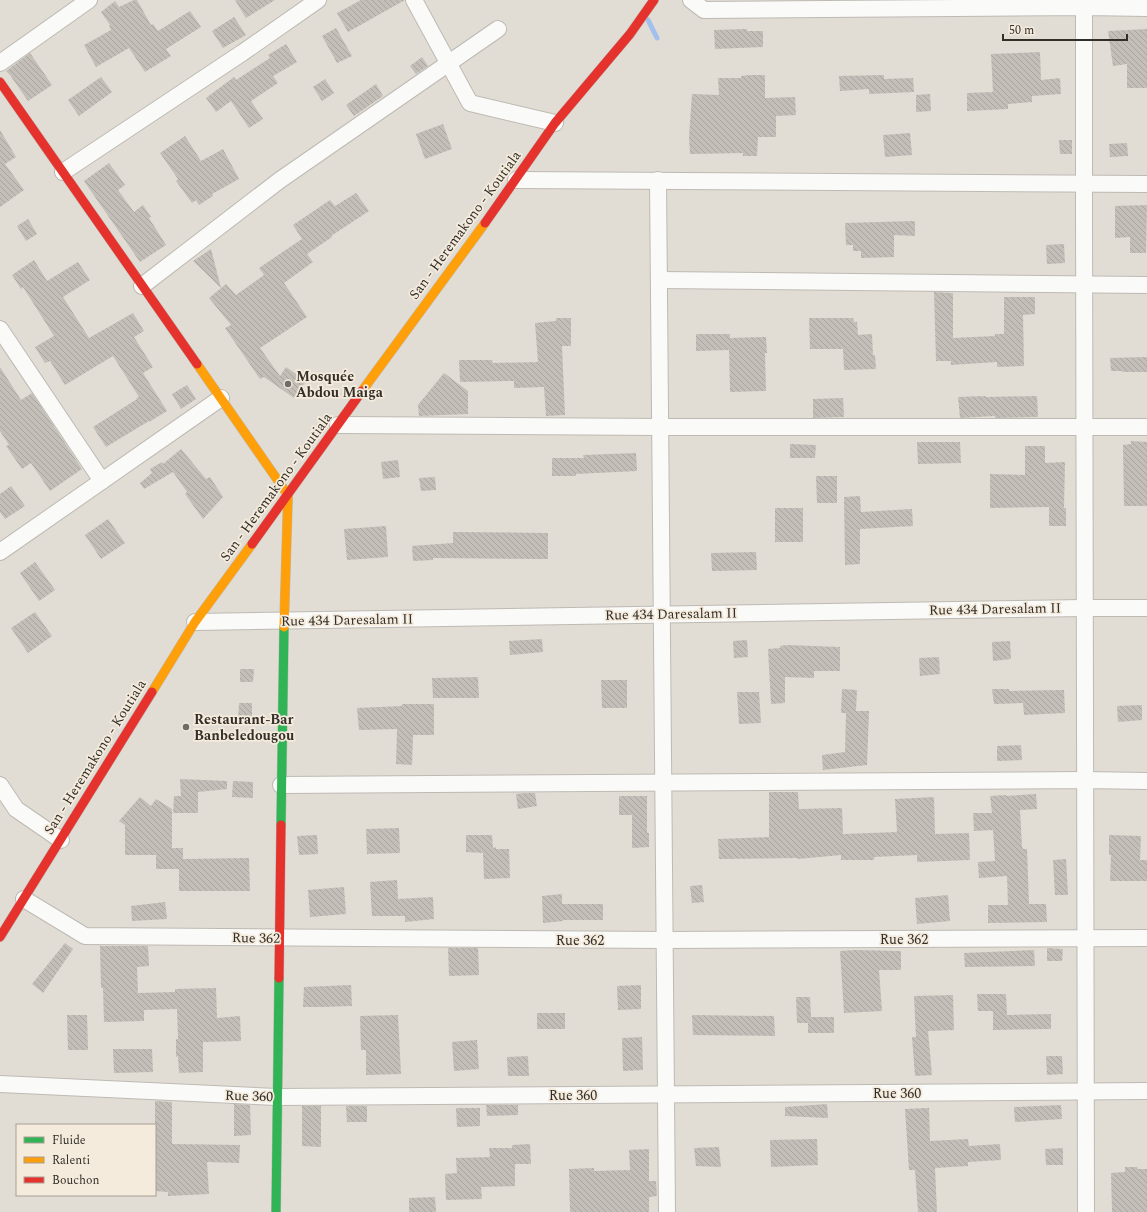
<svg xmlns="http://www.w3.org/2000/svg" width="1147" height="1212" font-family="Spectral,serif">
<defs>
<pattern id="building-back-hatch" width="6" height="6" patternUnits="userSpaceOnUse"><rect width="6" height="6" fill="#c3bfb8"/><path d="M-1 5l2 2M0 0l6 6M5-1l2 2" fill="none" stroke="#a8a49e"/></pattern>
</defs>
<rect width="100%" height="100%" fill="#e1ddd5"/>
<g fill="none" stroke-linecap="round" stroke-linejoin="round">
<path stroke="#a2c0ee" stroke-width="5" d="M648 20 657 38"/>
</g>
<g fill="url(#building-back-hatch)">
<path d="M134 0H137L151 25 153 24 158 31 190 11 201 27 166 49 171 56 145 72 129 48 96 67 84 45 111 30 109 26 110 25 101 12 115 1 119 7Z"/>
<path d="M235 0H275L246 18Z"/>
<path d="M361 0H405L348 32 337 13Z"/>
<path d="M234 17 246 35 223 48 212 31Z"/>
<path d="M336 28 352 56 337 63 322 36Z"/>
<path d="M747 29V31H763V47L715 49 714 30Z"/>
<path d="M1147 29V88H1127V64L1113 66 1108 31Z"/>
<path d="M286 44 297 62 273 76 278 83 251 101 263 119 249 128 231 101 216 112 206 98 234 77 236 80 270 58 268 55Z"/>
<path d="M1040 52 1041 80 1060 78 1061 94 1032 96V102L1008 104V109L967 111V93L993 92 991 54Z"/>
<path d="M30 53 52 85 28 101 10 75 6 71Z"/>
<path d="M422 57 428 66 416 74 410 66Z"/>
<path d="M750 75H765V98L795 97 796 115 776 116V137H758L757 156H743V153L690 154 689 137 692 94 719 95 718 78H741V76Z"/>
<path d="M884 75V79L913 78 914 92 869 94V89L840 91 839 76Z"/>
<path d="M101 77 112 92 79 116 68 100Z"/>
<path d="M325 79 334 93 322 101 313 87Z"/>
<path d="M376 84 383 96 354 116 346 105Z"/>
<path d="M930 94 931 111 916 112V95Z"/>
<path d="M443 124 452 149 425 159 416 134Z"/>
<path d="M0 130 16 157 5 164 24 190 0 207Z"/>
<path d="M910 133 912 155 885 157 883 135Z"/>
<path d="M185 136 201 161 223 149 239 179 212 194 213 196 199 205 196 200 192 203 176 181 178 179 160 153Z"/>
<path d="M1059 140H1072V154H1060Z"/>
<path d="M1127 143 1128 156 1110 157 1109 144Z"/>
<path d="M109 163 125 185 118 190 134 212 143 205 151 217 149 218 166 245 140 262 84 181Z"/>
<path d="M356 193 369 211 331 236 332 237 307 254 313 262 284 283 307 317 260 348 280 376 286 367 306 381 294 398 264 377 260 379 225 328 231 325 209 298 226 284 236 295 264 275 259 268 302 239 293 225 330 200 335 206Z"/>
<path d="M1147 205 1146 253H1130V237L1115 238V206Z"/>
<path d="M28 219 37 234 26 241 17 226Z"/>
<path d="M915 221V236L894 235V257L861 258V251H853V245H846L845 223Z"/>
<path d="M1064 244 1065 263 1047 264 1046 245Z"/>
<path d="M211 249 221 288 193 261Z"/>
<path d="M34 260 47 281 78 262 90 280 63 297 89 338 133 313 144 331 134 337 153 367 143 373 167 411 149 422V421L106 447 93 427 137 399 136 398 139 397 113 356 65 385 50 361 45 363 35 347 54 336 23 287 21 289 12 275Z"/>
<path d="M934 292 953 293V338L995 336V334H1004V297H1035V314L1023 315 1024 366 997 367V362L951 365V361H936Z"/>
<path d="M556 318H571V346H562L565 415 546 416 544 387 514 388V381L460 382 459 360H492L493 363 538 362 535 323 556 321Z"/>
<path d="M809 318H853L854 322H857L858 335 872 334 873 355H875L876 369 844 370 843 349H810Z"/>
<path d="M696 334H730V338L766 337 767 353H765L766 391 730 392 729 350 696 351Z"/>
<path d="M1147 357V372H1122V371H1111L1110 358Z"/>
<path d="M0 367 21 400 32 393 82 469 50 491 31 463 22 469 6 446 9 445 0 431Z"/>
<path d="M444 373 468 391V414L419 416 418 405Z"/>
<path d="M187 385 196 399 181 409 172 394Z"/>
<path d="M985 396 986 397 1037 396 1038 417 995 418V416L960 418 958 397Z"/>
<path d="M843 398 844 417 813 418V399Z"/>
<path d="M1131 441 1147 442V506H1124L1123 445 1131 444Z"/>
<path d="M917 442H960L961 463 918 464Z"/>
<path d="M790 444 816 445 815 458H790Z"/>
<path d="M1025 446H1045V463L1065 462 1064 508H1066V526H1049V507L990 508V474L1025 475Z"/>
<path d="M181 449 206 479 210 477 223 497 203 519 185 494 187 492 173 472 144 489 140 483 152 473 150 469 162 462 163 464Z"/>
<path d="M636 453 637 471 576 474V476H552V458H584L583 455Z"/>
<path d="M398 460 400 477 383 479 381 462Z"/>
<path d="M816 476H837V503H817Z"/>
<path d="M435 477 436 490 421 491 419 478Z"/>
<path d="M11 486 25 506 5 519 0 512V494Z"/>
<path d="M860 496 861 512 912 509 913 526 860 529V564L845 565 844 497Z"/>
<rect x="775" y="508" width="28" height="34"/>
<path d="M108 519 125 543 101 559 85 535Z"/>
<path d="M386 526 388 557 347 560 344 529Z"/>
<path d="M453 532 548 533V559L433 558V560L413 561 412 546 453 543Z"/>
<path d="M756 552 757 570 712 571 711 553Z"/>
<path d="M35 562 55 590 39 601 20 573Z"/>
<path d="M35 612 52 636 28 653 11 628Z"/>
<path d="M542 639 543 652 510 655 509 641Z"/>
<path d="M747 640 748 657 734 658 733 641Z"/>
<path d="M1010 641 1011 659 993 661 992 642Z"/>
<path d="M787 645 840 647V671H814V678L785 677V703L771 704 768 649 780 648V646Z"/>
<path d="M939 657 940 674 920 676 919 658Z"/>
<path d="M240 669H254L253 682H240Z"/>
<path d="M478 677 479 698H433L432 678Z"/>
<path d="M601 680H627V708H602Z"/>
<path d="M842 689 857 690 856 711H869L867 765 823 770 822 755 845 752 846 713H841Z"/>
<path d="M992 689H1009V691L1064 690 1065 713 1024 715 1023 703 994 704Z"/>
<path d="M737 692H759L761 723 739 724Z"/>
<path d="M239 703H252V720H238Z"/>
<path d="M402 704H434V735H413L412 765 396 764 397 729 359 730 357 708 402 706Z"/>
<path d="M1142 705V720L1118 722 1117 706Z"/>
<path d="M1021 745 1022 760 997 761V746Z"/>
<path d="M180 779 227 781V789L198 792V813H173L174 796H181Z"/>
<path d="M233 781 253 782V798L232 797Z"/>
<path d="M769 792H798L799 809 842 808 843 834 897 832 895 799 934 797 935 834 969 833 970 860 917 862V855L874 857V860H841V855L798 859V858L719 859 718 839 769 837Z"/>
<path d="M526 793H535L537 806 518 809 516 794Z"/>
<path d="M1036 794 1037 809 1020 810 1022 847 1023 849H1027L1029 904H1046L1047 922 988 923V905H1008L1007 876 979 878 978 862 995 861 993 830 974 831 973 813H992L990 796 1006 795V796Z"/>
<path d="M619 796H647V833H649V847L632 848V815H619Z"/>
<path d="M140 797 151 806 156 799 172 809V848H183V859L249 858 250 891H179V869H156V855H125V825L119 821Z"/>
<path d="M399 828 400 853 367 854 366 829Z"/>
<path d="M317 835 318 854 299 855 297 836Z"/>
<path d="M466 835H492L493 848 496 847V849H509L510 878 484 879 483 853 466 852Z"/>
<path d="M1109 835 1141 836 1140 860H1147V881H1110L1111 855H1109Z"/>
<path d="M1066 859 1068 895H1055L1053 860Z"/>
<path d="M397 880 398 899 433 897 434 919 405 922V916H372L370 882Z"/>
<path d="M702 885 704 902 692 903 690 886Z"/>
<path d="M344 887 346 914 310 917 308 890Z"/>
<path d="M562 894V904H603V920H563V921L543 923 542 896Z"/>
<path d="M948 895 950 921 917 924 915 898Z"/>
<path d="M165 902 167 919 132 921 131 906Z"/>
<path d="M65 943 73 949 43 993 32 984Z"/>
<path d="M100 946H148L149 966 137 967 138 993 175 992V989L216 988 217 1018 240 1016 241 1041 203 1042V1072L179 1073 178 1056 176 1057V1039H178L177 1009 144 1010V1021L104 1022 103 988H101Z"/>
<path d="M448 948H478L479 975 449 976Z"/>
<path d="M1047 948 1063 949 1062 961H1047Z"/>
<path d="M855 950 901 951V970H879L882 1011 844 1013 840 951Z"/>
<path d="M1034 950 1035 966 965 967 964 953Z"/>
<path d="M351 985 352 1006 322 1007H303L304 987Z"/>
<path d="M641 985V1009L618 1010 617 986Z"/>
<path d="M977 994H1006L1007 1015 1051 1014V1029L993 1030V1011H978Z"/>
<path d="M953 995 954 1030 928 1031 932 1075 915 1076 912 1037H916L914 996Z"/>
<path d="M796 997H810L811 1017H834V1033H808V1023H797Z"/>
<rect x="537" y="1013" width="28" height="16"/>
<path d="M67 1015H87L88 1050H68Z"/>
<path d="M398 1015 401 1074 366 1075V1050H361L360 1016Z"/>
<path d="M692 1015 774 1016 775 1036 693 1035Z"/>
<path d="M642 1037 643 1070 623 1071 622 1038Z"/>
<path d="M477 1040 479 1069 454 1071 452 1042Z"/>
<path d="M113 1049H152L153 1072 114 1073Z"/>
<path d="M528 1056 529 1076H508L507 1057Z"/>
<path d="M1046 1056H1062L1063 1074 1047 1075Z"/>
<path d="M155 1101 172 1102V1144L240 1145 239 1163 207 1162 209 1194 168 1196V1192L155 1191Z"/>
<path d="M234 1104 250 1105 251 1135 234 1136Z"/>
<path d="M827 1104 828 1118 785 1116V1107Z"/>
<path d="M486 1105H518V1115L487 1116Z"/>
<path d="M1061 1105 1062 1119 1015 1122 1014 1107Z"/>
<path d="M302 1106H321V1147L302 1146Z"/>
<path d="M346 1106H367V1122H347Z"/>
<path d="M456 1108H480V1126L457 1127Z"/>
<path d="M927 1108H929L930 1141 968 1139 969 1146 1000 1144 1001 1160 968 1162V1166L935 1168 937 1212H918L915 1170H909L905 1109Z"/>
<path d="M817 1139 818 1165 771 1167 770 1140Z"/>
<path d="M530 1144 531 1164H515V1186L481 1187 482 1199 446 1200 445 1174 457 1173 456 1158 490 1157 489 1148H512V1145Z"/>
<path d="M719 1147 721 1167 696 1166 694 1148Z"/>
<path d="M1063 1148V1165H1046L1045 1149Z"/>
<path d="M649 1149V1181H656L657 1196 649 1197V1212H570L569 1169 594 1168V1171L630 1170 629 1150Z"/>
<path d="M1125 1167H1137L1138 1169H1147V1212H1112L1111 1173 1125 1172Z"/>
<path d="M435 1197 436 1212H409V1198Z"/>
</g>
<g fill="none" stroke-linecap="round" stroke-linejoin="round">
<g stroke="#bebab3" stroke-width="18">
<g id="street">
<path d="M414 0 470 103 555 123"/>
<path d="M691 0 704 10 1085 7 1147 8"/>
<path d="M1084 0V210L1086 1212"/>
<path d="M0 63 89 0"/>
<path d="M63 172 242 53 318 0"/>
<path d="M516 180 1147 184"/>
<path d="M658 180 667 1212"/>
<path d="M659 280 1147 285"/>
<path d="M142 286 280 180 498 29"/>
<path d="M0 329 102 481"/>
<path d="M338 425 660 427H1147"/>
<path d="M0 552 221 398"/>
<path d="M195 622 1084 608H1147"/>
<path d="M0 785 16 809 61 840"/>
<path d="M281 785 1085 780 1147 781"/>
<path d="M24 899 85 936 665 940 1147 938"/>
<path d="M0 1084 277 1097 1147 1091"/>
</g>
</g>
<g stroke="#bebab3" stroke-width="10">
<g id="fast">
<path d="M281 825 284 627"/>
<path d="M276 1212 279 978"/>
</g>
</g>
<g stroke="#bebab3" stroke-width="10">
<g id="slow">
<path d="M197 364 288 495 284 627"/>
<path d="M362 391 485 223"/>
<path d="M152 692 195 622 252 544"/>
</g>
</g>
<g stroke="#bebab3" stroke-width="10">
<g id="jam">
<path d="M0 82 197 364"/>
<path d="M485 223 555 123 630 34 654 0"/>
<path d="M252 544 362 391"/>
<path d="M0 937 152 692"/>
<path d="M279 978 281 825"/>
</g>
</g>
<use href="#street" stroke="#fafaf9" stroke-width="16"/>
<use href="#fast" stroke="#30b455" stroke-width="9"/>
<use href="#slow" stroke="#ff9f0a" stroke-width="9"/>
<use href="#jam" stroke="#e5322d" stroke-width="9"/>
</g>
<g fill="#6f6c65" stroke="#f5ebdc" stroke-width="1.5">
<circle cx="288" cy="384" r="4"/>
<circle cx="186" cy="727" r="4"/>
</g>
<g text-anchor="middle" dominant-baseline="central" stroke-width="3.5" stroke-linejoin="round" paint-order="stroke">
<g font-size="14" fill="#322f29" stroke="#f5ebdc">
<text transform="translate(465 225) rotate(-54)">San - Heremakono - Koutiala</text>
<text transform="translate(276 487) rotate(-54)">San - Heremakono - Koutiala</text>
<text transform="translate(995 609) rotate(-1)">Rue 434 Daresalam II</text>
<text transform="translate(671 614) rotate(-1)">Rue 434 Daresalam II</text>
<text transform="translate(347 620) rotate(-1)">Rue 434 Daresalam II</text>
<text transform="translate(95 757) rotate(-58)">San - Heremakono - Koutiala</text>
<text transform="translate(256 938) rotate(1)">Rue 362</text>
<text x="904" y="939">Rue 362</text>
<text x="580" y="940">Rue 362</text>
<text x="897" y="1093">Rue 360</text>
<text x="573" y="1095">Rue 360</text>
<text transform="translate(249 1096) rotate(2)">Rue 360</text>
</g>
<g font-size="14" font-weight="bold" fill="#322f29" stroke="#f5ebdc" text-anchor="start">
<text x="296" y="376">Mosquée<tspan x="296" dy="16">Abdou Maiga</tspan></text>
<text x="194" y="719">Restaurant-Bar<tspan x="194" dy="16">Banbeledougou</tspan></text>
</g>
</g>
<rect x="16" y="1124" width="140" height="72" fill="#f5ebdc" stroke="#a7a094"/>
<rect x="24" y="1137" width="20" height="6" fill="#30b455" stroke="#a7a094"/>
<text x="52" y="1144" font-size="12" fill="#322f29">Fluide</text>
<rect x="24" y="1157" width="20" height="6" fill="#ff9f0a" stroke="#a7a094"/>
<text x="52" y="1164" font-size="12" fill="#322f29">Ralenti</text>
<rect x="24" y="1177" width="20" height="6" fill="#e5322d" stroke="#a7a094"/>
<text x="52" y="1184" font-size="12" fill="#322f29">Bouchon</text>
<path d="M1003 34v6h124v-6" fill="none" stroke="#322f29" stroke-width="2"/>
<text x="1009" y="34" font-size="12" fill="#322f29" stroke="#f5ebdc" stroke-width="3" paint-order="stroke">50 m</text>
</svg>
